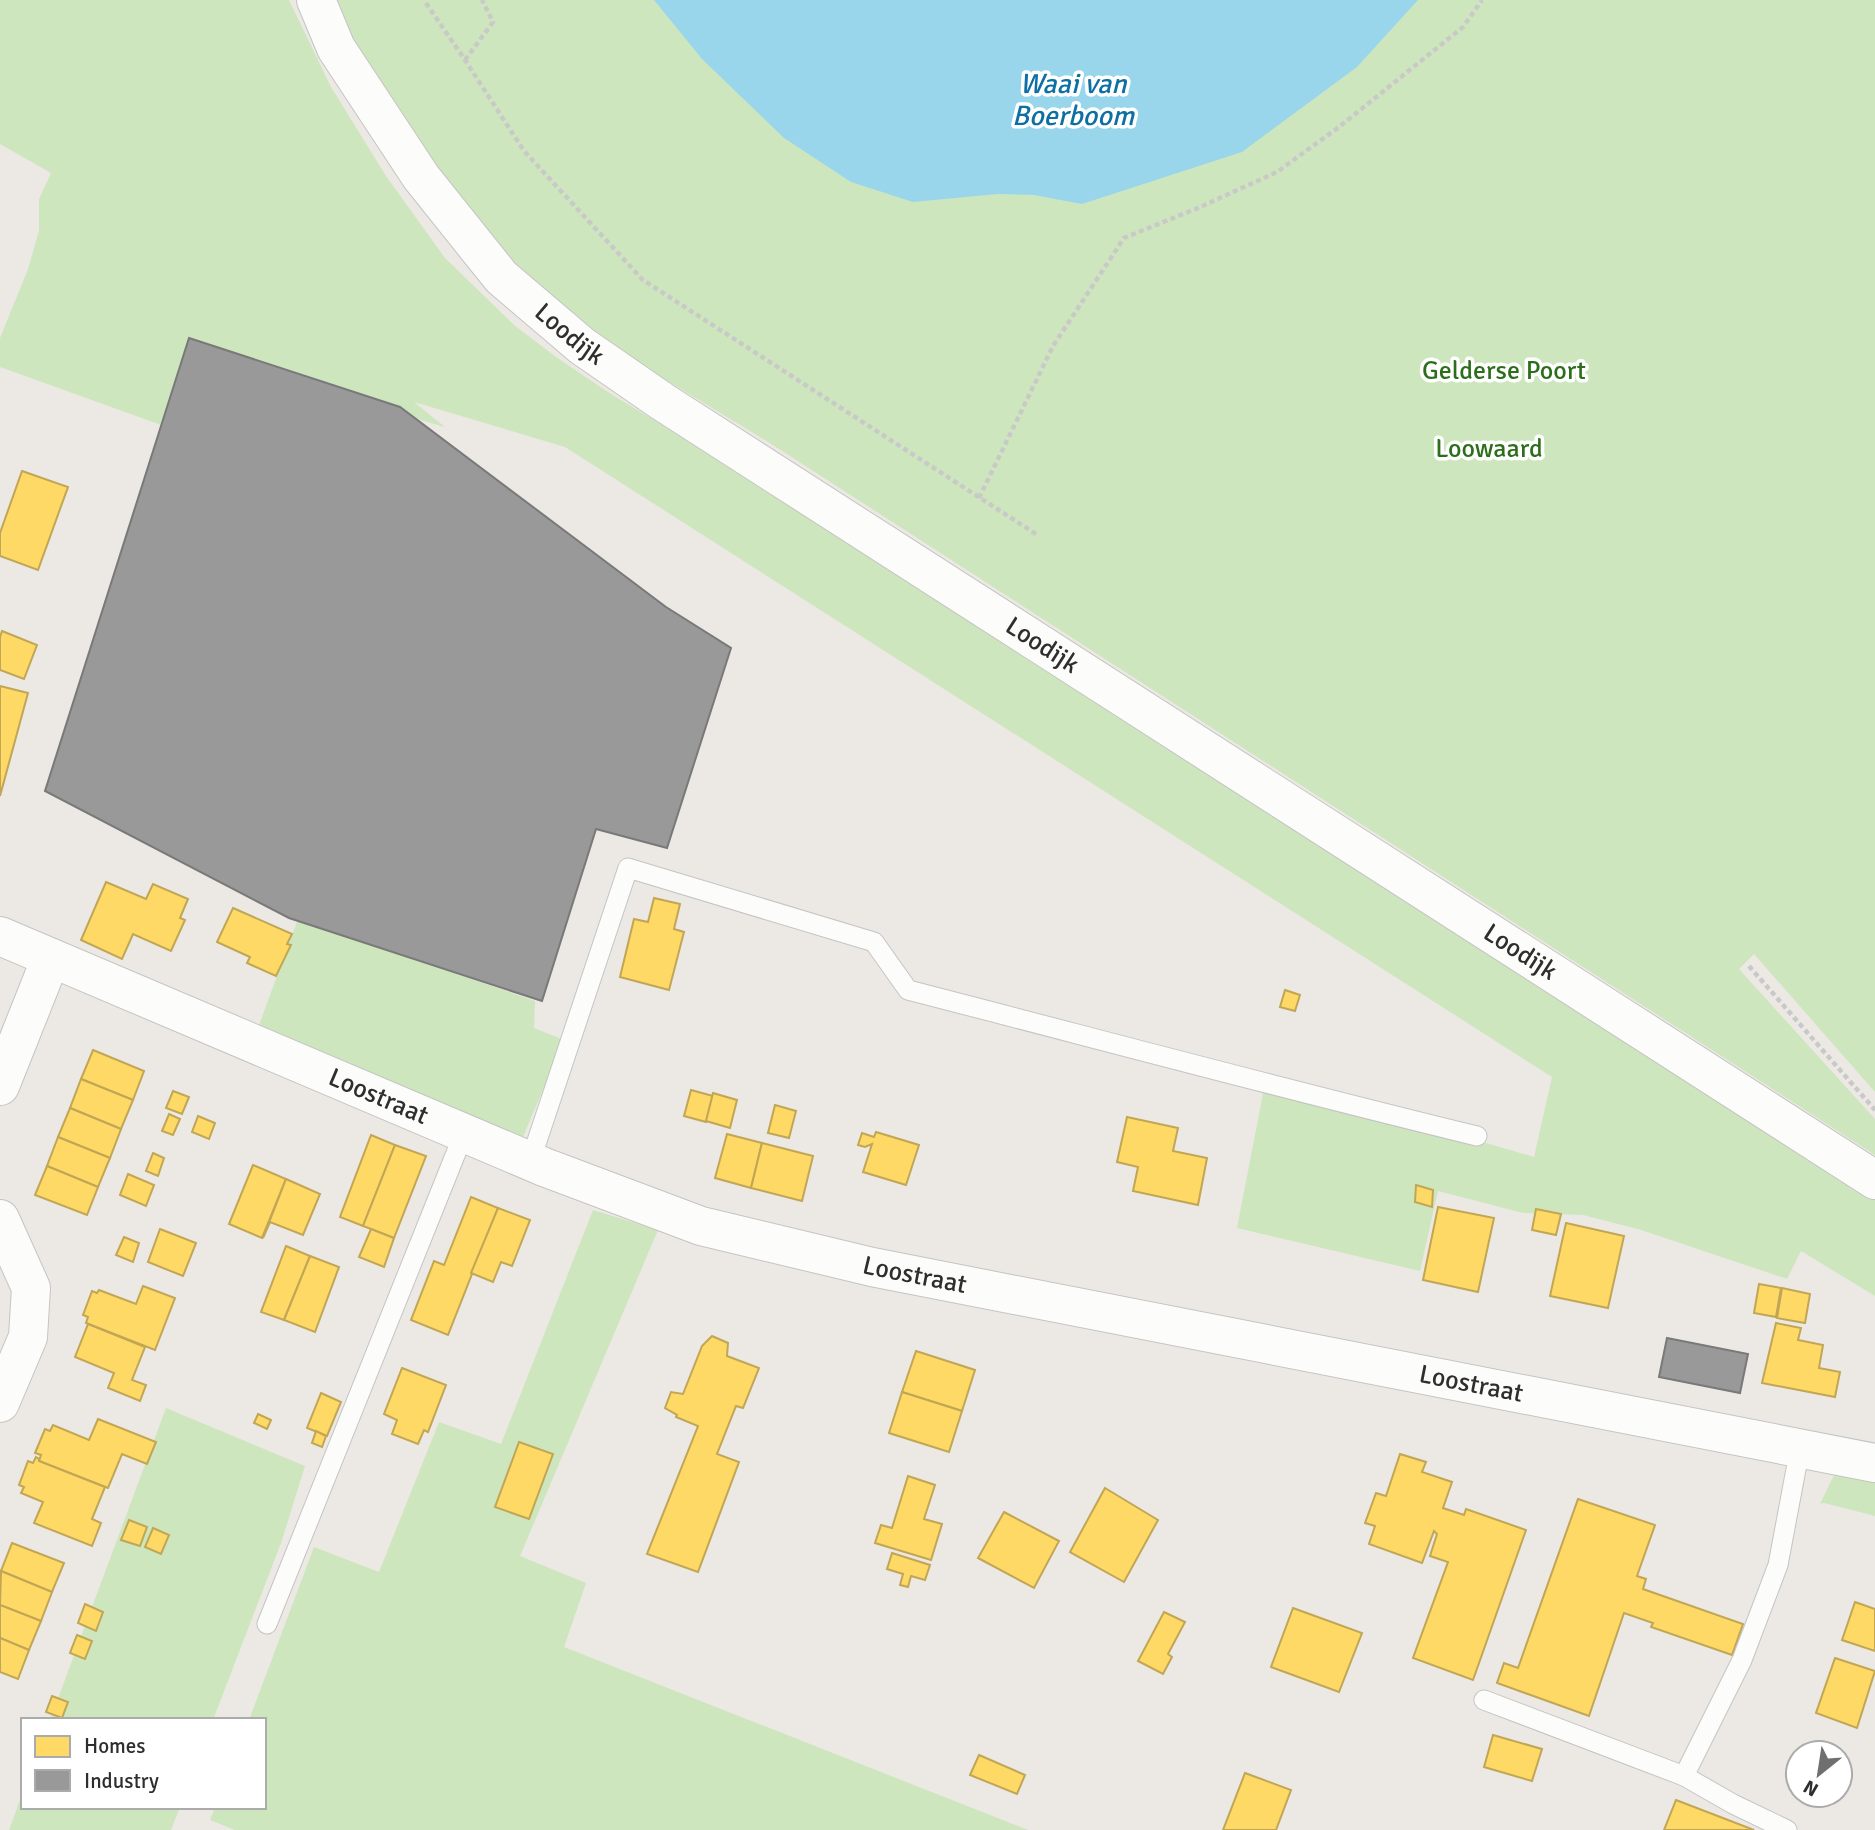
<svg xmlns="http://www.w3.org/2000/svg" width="1875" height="1830" font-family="Signika,sans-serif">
<rect width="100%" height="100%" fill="#ece8e4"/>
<g fill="#cee6be">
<path d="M0 0H289L331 87 386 176 445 258 514 325 556 357 611 394 743 474 1281 822 1875 1196V1296L1801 1251 1787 1279 1638 1229 1583 1215 1523 1213 1438 1191 1420 1271 1237 1228 1266 1078 1534 1157 1552 1077 565 447 414 402 445 427 188 353 164 426 0 367V338L28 269 39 231V199L51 173 0 144Z"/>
<path d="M334 0H1875V1092L1754 954 1739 969 1875 1119V1155L765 440 633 360 579 324 476 231 367 67Z"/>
<path d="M298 919 535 1001 534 1028 564 1040 520 1144 255 1036Z"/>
<path d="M593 1210 658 1230 520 1556 586 1583 564 1647 1028 1830H235L210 1820 215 1807H264V1720H249L314 1547 379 1572 439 1422 501 1444Z"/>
<path d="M166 1408 305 1466 281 1543 213 1720H50Z"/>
<path d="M1837 1469 1875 1480V1516L1824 1503 1820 1504Z"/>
<path d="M23 1792V1807H180L171 1830H9Z"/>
</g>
<path fill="#99d6ec" d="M654 0H1418L1357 67 1242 152 1082 204 1034 195 998 194 913 202 851 182 784 138 702 59Z"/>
<g fill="#ffd966" stroke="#c0a655" stroke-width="2">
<path d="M22 471 68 487 38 570 0 556V533Z"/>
<path d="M2 631 37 645 24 679 0 670V637Z"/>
<path d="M0 686 28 693 0 796Z"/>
<path d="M106 882 146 899 153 884 188 899 180 918 185 920 171 951 133 934 122 959 81 940Z"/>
<path d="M654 898 680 904 674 929 684 932 669 990 620 977 634 919 648 922Z"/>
<path d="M233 908 292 934 287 944 291 945 276 976 247 963 250 957 217 942Z"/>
<path d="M1285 990 1300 995 1295 1011 1280 1007Z"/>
<path d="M93 1050 144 1071 133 1100 81 1079Z"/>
<path d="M81 1079 133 1100 121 1129 70 1108Z"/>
<path d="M691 1090 713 1096 706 1122 684 1116Z"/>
<path d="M173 1091 189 1097 182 1114 166 1108Z"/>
<path d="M713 1093 737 1100 730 1128 706 1121Z"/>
<path d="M775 1105 796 1111 789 1138 768 1133Z"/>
<path d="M70 1108 121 1129 110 1158 58 1137Z"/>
<path d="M169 1114 180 1119 173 1135 162 1131Z"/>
<path d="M198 1116 215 1123 209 1139 192 1132Z"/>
<path d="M1127 1117 1178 1128 1173 1151 1207 1158 1198 1205 1133 1191 1138 1167 1117 1162Z"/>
<path d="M876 1132 919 1145 906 1185 863 1172 872 1144 865 1147 858 1145 862 1133 874 1137Z"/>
<path d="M727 1134 762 1143 751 1188 715 1178Z"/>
<path d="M371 1135 395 1145 363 1226 340 1217Z"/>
<path d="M58 1137 110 1158 98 1187 47 1166Z"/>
<path d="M762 1143 813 1156 802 1201 751 1188Z"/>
<path d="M395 1145 426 1156 394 1238 363 1226Z"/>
<path d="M153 1153 164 1158 158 1176 146 1171Z"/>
<path d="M253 1165 286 1179 262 1238 229 1224Z"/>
<path d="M47 1166 98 1187 87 1215 35 1195Z"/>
<path d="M128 1174 154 1185 146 1206 120 1195Z"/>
<path d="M286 1179 320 1194 303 1235 270 1222 263 1238Z"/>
<path d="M1416 1185 1433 1190 1432 1207 1415 1202Z"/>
<path d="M471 1197 498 1208 448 1335 411 1320 434 1261 444 1265Z"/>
<path d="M1438 1207 1494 1218 1478 1292 1423 1280Z"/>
<path d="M498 1208 530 1220 512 1266 501 1262 493 1282 471 1273Z"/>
<path d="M1536 1209 1561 1214 1556 1235 1532 1230Z"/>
<path d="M1566 1223 1624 1236 1608 1308 1550 1296Z"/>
<path d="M160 1229 196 1243 183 1276 148 1262Z"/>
<path d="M371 1229 394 1238 384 1267 359 1257Z"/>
<path d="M124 1237 139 1243 133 1262 116 1255Z"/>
<path d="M286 1246 310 1256 284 1320 261 1312Z"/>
<path d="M310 1256 339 1267 315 1332 284 1320Z"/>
<path d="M1759 1284 1781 1288 1776 1317 1754 1313Z"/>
<path d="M143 1286 175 1298 155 1350 86 1323 88 1317 83 1315 92 1291 97 1293 99 1290 136 1304Z"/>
<path d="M1782 1288 1810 1294 1805 1323 1777 1318Z"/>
<path d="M1776 1323 1801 1328 1798 1340 1823 1345 1819 1368 1840 1372 1835 1397 1762 1383Z"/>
<path d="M88 1324 145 1347 132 1380 146 1385 140 1401 108 1388 114 1373 75 1357Z"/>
<path d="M712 1336 728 1343 727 1356 759 1368 743 1408 736 1406 717 1454 739 1462 698 1572 647 1554 698 1426 676 1417 677 1415 665 1408 671 1392 683 1394 702 1346Z"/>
<path d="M916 1351 975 1370 962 1411 902 1392Z"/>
<path d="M402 1368 446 1385 428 1432 424 1430 418 1444 392 1434 397 1420 384 1414Z"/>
<path d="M902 1392 962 1411 949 1452 889 1433Z"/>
<path d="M321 1393 341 1402 327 1436 307 1428Z"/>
<path d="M258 1414 271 1420 267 1429 254 1423Z"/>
<path d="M98 1419 156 1442 147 1464 122 1454 108 1488 39 1461 41 1455 35 1453 45 1429 50 1431 53 1425 89 1440Z"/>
<path d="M316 1431 326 1436 322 1447 312 1443Z"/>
<path d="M519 1442 553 1454 529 1519 495 1507Z"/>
<path d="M1400 1454 1426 1462 1422 1472 1452 1482 1443 1508 1464 1515 1466 1509 1526 1530 1473 1680 1413 1658 1448 1562 1430 1556 1437 1534 1434 1531 1422 1563 1369 1544 1375 1526 1365 1523 1376 1493 1386 1496Z"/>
<path d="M36 1457 39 1459V1461L105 1487 92 1519 101 1523 92 1546 34 1523 43 1502 21 1493 24 1487 19 1485 28 1461 33 1463Z"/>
<path d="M908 1476 935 1485 924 1519 942 1524 931 1560 875 1543 881 1525 892 1528Z"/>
<path d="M1105 1488 1158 1520 1124 1582 1070 1552Z"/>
<path d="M1578 1499 1655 1525 1637 1576 1646 1579 1643 1589 1743 1624 1732 1655 1651 1627 1653 1623 1624 1613 1589 1716 1497 1683 1504 1663 1518 1668Z"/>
<path d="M1004 1512 1059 1541 1034 1588 978 1558Z"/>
<path d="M129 1520 147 1527 140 1546 121 1540Z"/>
<path d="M153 1528 169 1535 161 1554 145 1547Z"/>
<path d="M12 1543 64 1563 52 1592 1 1571Z"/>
<path d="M892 1553 930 1565 925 1580 911 1576 908 1587 900 1585 903 1574 887 1569Z"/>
<path d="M1 1571 52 1592 41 1621 0 1605Z"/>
<path d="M1855 1602 1875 1609V1651L1842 1640Z"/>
<path d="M85 1604 103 1612 96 1631 78 1623Z"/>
<path d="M0 1605 41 1621 29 1650 0 1638Z"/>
<path d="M1293 1608 1362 1633 1339 1692 1271 1667Z"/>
<path d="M1164 1612 1185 1622 1168 1654 1172 1657 1163 1674 1138 1661Z"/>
<path d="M77 1635 92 1641 85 1659 70 1653Z"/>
<path d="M0 1638 29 1650 18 1679 0 1672Z"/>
<path d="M1835 1658 1875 1671 1857 1728 1816 1713Z"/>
<path d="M52 1696 68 1702 62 1718 46 1712Z"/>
<path d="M1493 1735 1542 1749 1532 1781 1484 1767Z"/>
<path d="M979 1755 1025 1775 1017 1794 970 1775Z"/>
<path d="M1245 1773 1291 1790 1276 1830H1223Z"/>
<path d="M1676 1800 1754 1830H1664Z"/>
</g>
<g fill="#999" stroke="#797979" stroke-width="2">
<path d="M189 338 400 407 666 607 731 648 667 848 596 829 542 1001 289 918 45 791Z"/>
<path d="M1667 1338 1748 1354 1740 1393 1659 1377Z"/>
</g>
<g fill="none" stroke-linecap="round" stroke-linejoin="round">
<g stroke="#c5c4c5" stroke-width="21">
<g id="service">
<path d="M530 1162 628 868 874 942 908 990C1098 1039 1287 1090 1477 1136"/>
<path d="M267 1624 464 1133"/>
<path d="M1484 1700 1684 1776"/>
<path d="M1787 1830 1733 1804 1684 1776 1742 1660 1778 1565 1800 1448"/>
</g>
</g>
<g stroke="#c5c4c5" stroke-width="40">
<g id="minor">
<path d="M0 1086 51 958"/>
<path d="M0 1219 31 1288 28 1337 0 1403"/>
</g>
</g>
<g stroke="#c5c4c5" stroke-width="40">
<g id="tertiary">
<path id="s1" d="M316 0 336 48 421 177 501 277 582 346 663 402 1875 1180"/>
<path id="s2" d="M0 936 544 1167 701 1226 872 1267 1875 1463"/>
</g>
</g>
<g stroke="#c9c9c8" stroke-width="4.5" stroke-dasharray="5 3.5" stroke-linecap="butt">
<path d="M426 3 465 60 524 151 643 280 1039 536"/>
<path d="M465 60 493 22 482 0"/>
<path d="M979 498 1053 346 1124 238 1198 208 1277 172 1339 127 1463 27 1482 0"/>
<path d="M1749 966 1875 1110"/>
</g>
<use href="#service" stroke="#fcfcfb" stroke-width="19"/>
<use href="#minor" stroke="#fcfcfb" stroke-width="38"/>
<use href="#tertiary" stroke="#fcfcfb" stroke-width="38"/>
</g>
<g text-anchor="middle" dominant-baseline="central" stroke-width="7" stroke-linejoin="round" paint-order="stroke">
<g font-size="26" fill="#2e2e2e" stroke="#fff">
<text stroke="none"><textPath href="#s1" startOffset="424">Loodijk</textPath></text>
<text stroke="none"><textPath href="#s1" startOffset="990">Loodijk</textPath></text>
<text stroke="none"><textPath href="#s1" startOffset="1558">Loodijk</textPath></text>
<text stroke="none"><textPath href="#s2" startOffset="411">Loostraat</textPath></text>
<text stroke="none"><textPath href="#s2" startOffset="978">Loostraat</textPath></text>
<text stroke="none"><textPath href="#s2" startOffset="1545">Loostraat</textPath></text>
</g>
<g font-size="26" fill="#2c6e1b" stroke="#fff">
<text x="1504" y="371">Gelderse Poort</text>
<text x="1489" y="449">Loowaard</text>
</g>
<g font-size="28" font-style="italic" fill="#0d6fa3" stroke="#fff">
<text x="1073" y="84">Waai van<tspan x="1073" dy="32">Boerboom</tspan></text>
</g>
</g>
<rect x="21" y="1718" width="245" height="91" fill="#ffffff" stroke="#ababab" stroke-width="2"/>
<rect x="35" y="1736" width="35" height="21" fill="#ffd966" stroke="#ababab" stroke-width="2"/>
<text x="84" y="1753" font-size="21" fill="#2e2e2e">Homes</text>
<rect x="35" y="1770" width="35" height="21" fill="#999999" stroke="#ababab" stroke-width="2"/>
<text x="84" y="1788" font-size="21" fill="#2e2e2e">Industry</text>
<g transform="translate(1819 1774) rotate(210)"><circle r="33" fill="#ffffff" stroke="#ababab" stroke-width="2"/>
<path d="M0-5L12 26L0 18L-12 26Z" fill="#706f6e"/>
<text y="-10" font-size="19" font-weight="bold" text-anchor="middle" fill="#2e2e2e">N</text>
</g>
</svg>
